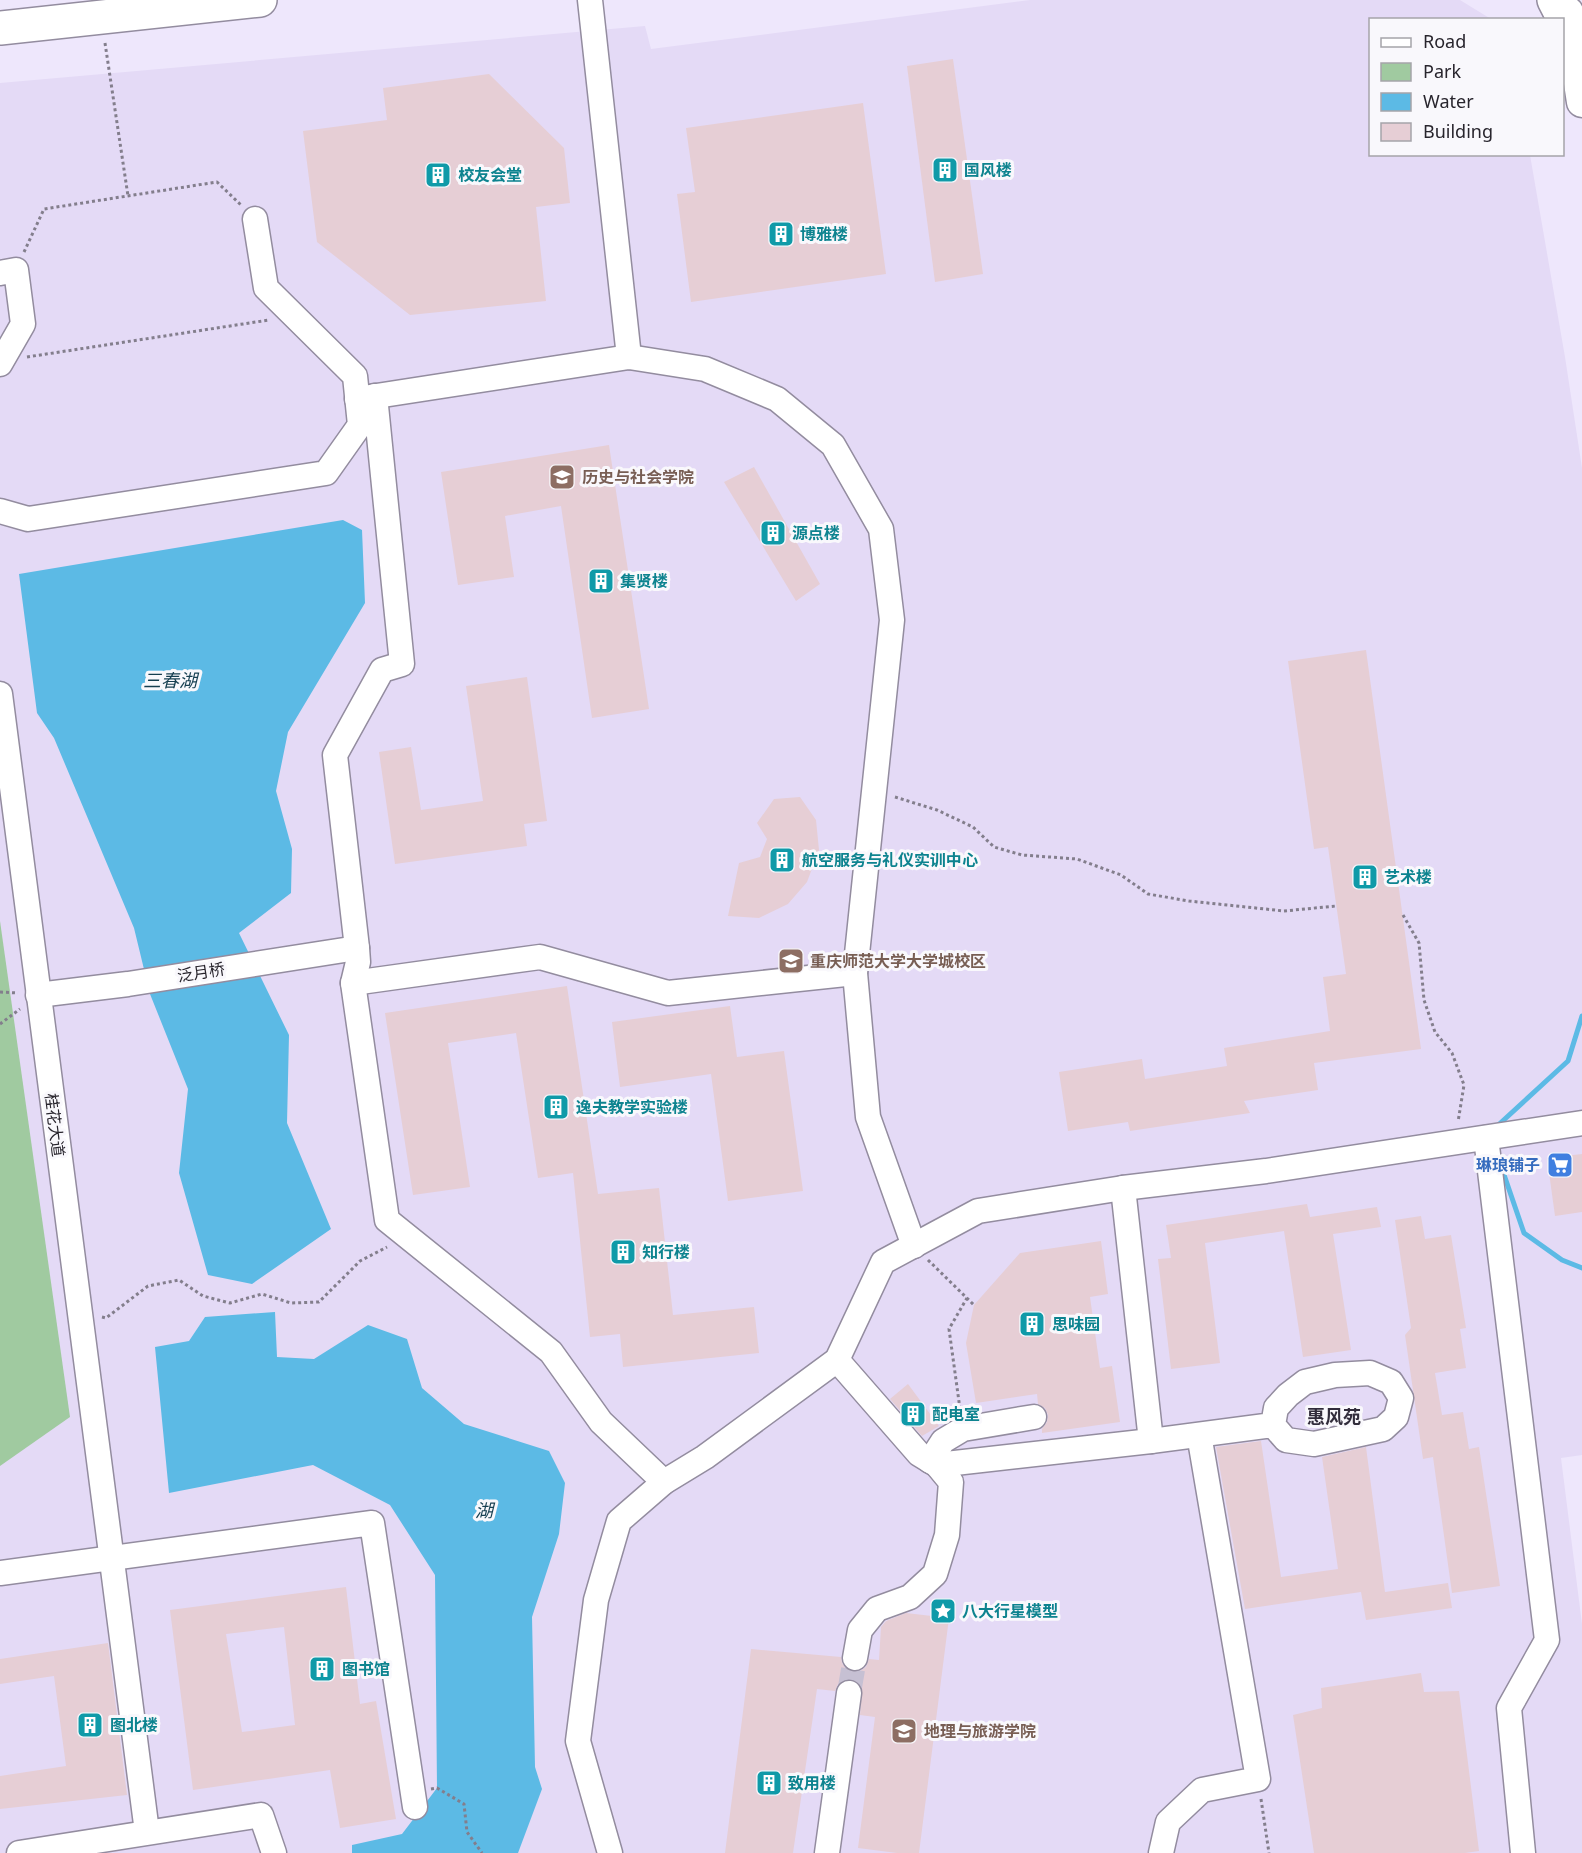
<svg xmlns="http://www.w3.org/2000/svg" width="1582" height="1853" font-family="'Noto Sans','Noto Sans SC',sans-serif">
<rect width="100%" height="100%" fill="#eee7fc"/>
<path fill="#e4daf6" d="M1030 0H1460L1491 19 1370 20V154L1530 155 1565 357 1582 468V1455L1561 1458 1582 1624V1853H0V83L645 26 651 49Z"/>
<path fill="#a0caa0" d="M0 921 70 1417 0 1466Z"/>
<g fill="#5cbae5">
<path d="M343 520 362 530 365 603 288 732 276 791 292 849 291 893 239 933 289 1035 287 1123 331 1229 252 1284 208 1275 179 1173 188 1089 150 994 134 928 54 738 37 713 19 574Z"/>
<path d="M275 1312 277 1357 314 1359 368 1325 407 1339 422 1388 464 1424 549 1451 565 1483 559 1534 532 1617 535 1767 542 1789 518 1853H352V1845L402 1834 437 1788 435 1575 390 1505 313 1465 169 1493 155 1347 189 1341 205 1317Z"/>
</g>
<g fill="none" stroke-linecap="round" stroke-linejoin="round">
<g stroke="#5cbae5" stroke-width="5">
<path d="M1495 1128 1568 1061 1582 1016"/>
<path d="M1500 1163 1524 1233 1562 1260 1582 1268"/>
</g>
</g>
<g fill="#e6ced5" fill-rule="evenodd">
<path d="M953 59 983 274 935 282 907 66Z"/>
<path d="M489 74 564 148 570 203 536 207 546 301 410 315 317 242 303 131 387 120 383 88Z"/>
<path d="M863 103 886 274 691 302 677 194 695 192 686 128Z"/>
<path d="M609 445 649 709 592 718 561 506 505 516 514 577 458 585 441 472Z"/>
<path d="M754 467 820 584 796 601 724 482Z"/>
<path d="M1366 650 1421 1049 1314 1063 1318 1090 1244 1101 1250 1113 1130 1131 1128 1122 1068 1131 1059 1072 1142 1059 1145 1079 1227 1066 1224 1048 1330 1031 1323 977 1346 974 1328 847 1314 849 1288 661Z"/>
<path d="M527 677 547 821 524 824 527 846 395 864 379 752 411 747 421 810 483 801 466 686Z"/>
<path d="M800 797 816 820 819 850 807 882 788 904 759 918 728 916 739 863 760 857 767 839 757 823 774 799Z"/>
<path d="M567 986 598 1194 659 1188 673 1315 754 1307 759 1353 623 1367 620 1334 590 1337 573 1173 538 1178 516 1033 448 1043 470 1187 413 1195 385 1013Z"/>
<path d="M730 1006 737 1057 784 1051 803 1191 728 1201 711 1074 620 1087 612 1022Z"/>
<path d="M1582 1154V1212L1555 1216 1547 1158Z"/>
<path d="M1307 1204 1310 1217 1377 1207 1381 1227 1333 1234 1351 1350 1303 1357 1284 1231 1205 1243 1220 1363 1171 1369 1158 1259 1171 1258 1166 1225Z"/>
<path d="M1421 1216 1425 1239 1451 1235 1466 1328 1460 1329 1466 1368 1435 1373 1442 1415 1463 1412 1469 1449 1479 1447 1500 1586 1452 1593 1433 1457 1423 1459 1405 1335 1411 1328 1395 1220Z"/>
<path d="M1101 1241 1108 1294 1090 1297 1100 1368 1112 1366 1120 1422 1042 1433V1429L1047 1422 1048 1415 1045 1408 1038 1404 1037 1394 976 1403 966 1343 974 1305 1020 1253Z"/>
<path d="M908 1384 939 1426 922 1436 890 1399Z"/>
<path d="M1261 1441 1281 1577 1338 1569 1322 1457 1366 1447 1385 1592 1448 1583 1452 1608 1366 1620 1361 1592 1245 1609 1216 1447Z"/>
<path d="M346 1587 360 1704 376 1701 396 1819 340 1828 330 1770 193 1790 170 1610ZM284 1627 295 1725 242 1732 226 1634Z"/>
<path d="M906 1613 949 1618 919 1853H897L858 1848 875 1717 860 1715 862 1688 858 1682 850 1679 843 1680 838 1684 835 1691 817 1689 793 1853H725L751 1649 841 1657 842 1663 846 1669 852 1672H859L866 1667 869 1659 879 1660 881 1627 886 1621Z"/>
<path d="M108 1643 127 1795 0 1809V1776L66 1766 54 1676 0 1684V1659Z"/>
<path d="M1421 1673 1424 1692 1459 1691 1479 1851 1465 1853H1314L1293 1715 1322 1708 1321 1688Z"/>
</g>
<g fill="none" stroke-linecap="round" stroke-linejoin="round">
<path stroke="#c6c0d3" stroke-width="24" stroke-dasharray="24 12" stroke-linecap="butt" d="M849 1693 855 1658"/>
<g stroke="#938c9f" stroke-width="27">
<g id="minor">
<path d="M590 0 629 357"/>
<path d="M0 273 16 270 23 324 0 364"/>
<path d="M375 396 402 664 382 670 335 755 357 948 358 962 353 983 387 1220 551 1352 601 1422 664 1482"/>
<path d="M357 399 629 357 705 369 777 399 833 445 881 529 892 620 855 973 868 1117 914 1246"/>
<path d="M0 511 28 519 326 473 360 425 355 376 266 288 255 219"/>
<path d="M0 694 147 1832"/>
<path d="M353 983 540 957 668 993 855 973"/>
<path d="M38 995 128 984 357 948"/>
<path d="M1486 1138 1547 1640 1509 1708 1523 1853"/>
<path d="M1123 1188 1151 1441"/>
<path d="M837 1360 919 1454 937 1465 951 1482 947 1535 935 1574 910 1597 877 1609 860 1630 855 1658"/>
<path d="M930 1461 943 1441 963 1429 1034 1417"/>
<path d="M937 1465 1151 1441 1273 1425 1286 1440 1314 1444 1383 1429 1396 1417 1401 1398 1391 1382 1370 1373 1335 1375 1305 1382 1288 1395 1276 1408 1273 1425"/>
<path d="M0 1573 372 1523 415 1807"/>
<path d="M19 1853 261 1815 274 1853"/>
<path d="M610 1853 578 1741 596 1600 619 1521 664 1482 705 1457 837 1360 883 1262 978 1211 1123 1188 1266 1171 1582 1123"/>
<path d="M827 1853 849 1693"/>
<path d="M1161 1853 1168 1822 1202 1790 1258 1779 1201 1446"/>
</g>
</g>
<g stroke="#938c9f" stroke-width="33">
<path id="major" d="M1568 12 1582 102"/>
</g>
<g stroke="#938c9f" stroke-width="36">
<g id="highway">
<path d="M1554 0 1572 35"/>
<path d="M0 28 260 0"/>
</g>
</g>
<g stroke="#837e8c" stroke-width="3" stroke-dasharray="3 3" stroke-linecap="butt">
<path d="M105 43 128 196"/>
<path d="M24 252 44 209 217 182 242 206"/>
<path d="M27 357 269 320"/>
<path d="M895 797 937 810 973 827 994 847 1022 855 1077 859 1121 875 1148 894 1189 901 1284 911 1336 906"/>
<path d="M1403 915 1419 943 1424 1000 1435 1032 1452 1053 1464 1085 1458 1122"/>
<path d="M0 992 18 993"/>
<path d="M0 1024 20 1009"/>
<path d="M928 1260 974 1305"/>
<path d="M102 1317 106 1318 148 1286 179 1280 203 1296 230 1303 262 1294 291 1303 319 1302 360 1261 387 1247"/>
<path d="M960 1409 949 1329 967 1298"/>
<path d="M431 1789 437 1788 464 1804 467 1832 482 1853"/>
<path d="M1261 1799 1269 1853"/>
</g>
<use href="#minor" stroke="#fff" stroke-width="24"/>
<use href="#major" stroke="#fff" stroke-width="30"/>
<use href="#highway" stroke="#fff" stroke-width="33"/>
</g>
<defs>
<g id="building-square" transform="scale(1.35)"><rect x="-9" y="-9" width="18" height="18" rx="4" fill="#0f9aa8" stroke="#f9f8fc"/><path d="M-4-6H4V6H1V3H-1V6H-4ZM-2.5-4.3h1.7v1.8h-1.7ZM.8-4.3h1.7v1.8H.8ZM-2.5-1h1.7V.8h-1.7ZM.8-1h1.7V.8H.8Z" fill="#fff"/></g>
<g id="university-square" transform="scale(1.35)"><rect x="-9" y="-9" width="18" height="18" rx="4" fill="#8d6e63" stroke="#f9f8fc"/><path d="M0-5L7-2L0 1L-7-2ZM-4 1L0 2.5L4 1V4Q0 6-4 4Z" fill="#fff"/></g>
<g id="supermarket-square" transform="scale(1.35)"><rect x="-9" y="-9" width="18" height="18" rx="4" fill="#3f7fe0" stroke="#f9f8fc"/><path d="M-6-5.5h2.5l.6 2H6L4.5 2H-2.5L-4.4-4H-6ZM-1.5 3.2a1.3 1.3 0 1 0 .1 0ZM3 3.2a1.3 1.3 0 1 0 .1 0Z" fill="#fff"/></g>
<g id="sight-square" transform="scale(1.35)"><rect x="-9" y="-9" width="18" height="18" rx="4" fill="#0f9aa8" stroke="#f9f8fc"/><path d="M0-6L1.8-2.2L6-1.7L2.9 1.2L3.7 5.4L0 3.3L-3.7 5.4L-2.9 1.2L-6-1.7L-1.8-2.2Z" fill="#fff"/></g>
</defs>
<g fill-rule="evenodd">
<use href="#building-square" x="945" y="170"/>
<use href="#building-square" x="438" y="175"/>
<use href="#building-square" x="781" y="234"/>
<use href="#university-square" x="562" y="477"/>
<use href="#building-square" x="773" y="533"/>
<use href="#building-square" x="601" y="581"/>
<use href="#building-square" x="782" y="860"/>
<use href="#building-square" x="1365" y="877"/>
<use href="#university-square" x="791" y="961"/>
<use href="#building-square" x="556" y="1107"/>
<use href="#supermarket-square" x="1560" y="1165"/>
<use href="#building-square" x="623" y="1252"/>
<use href="#building-square" x="1032" y="1324"/>
<use href="#building-square" x="913" y="1414"/>
<use href="#sight-square" x="943" y="1611"/>
<use href="#building-square" x="322" y="1669"/>
<use href="#building-square" x="90" y="1725"/>
<use href="#university-square" x="904" y="1731"/>
<use href="#building-square" x="769" y="1783"/>
</g>
<g text-anchor="middle" dominant-baseline="central" stroke-width="6" stroke-linejoin="round" paint-order="stroke">
<g font-size="16" font-weight="bold" fill="#0d838f" stroke="#f9f8fc" text-anchor="start">
<text x="964" y="170">国风楼</text>
<text x="458" y="175">校友会堂</text>
<text x="800" y="234">博雅楼</text>
<text x="792" y="533">源点楼</text>
<text x="620" y="581">集贤楼</text>
<text x="802" y="860">航空服务与礼仪实训中心</text>
<text x="1384" y="877">艺术楼</text>
<text x="576" y="1107">逸夫教学实验楼</text>
<text x="642" y="1252">知行楼</text>
<text x="1052" y="1324">思味园</text>
<text x="932" y="1414">配电室</text>
<text x="962" y="1611">八大行星模型</text>
<text x="342" y="1669">图书馆</text>
<text x="110" y="1725">图北楼</text>
<text x="788" y="1783">致用楼</text>
</g>
<g font-size="16" font-weight="bold" fill="#785e54" stroke="#f9f8fc" text-anchor="start">
<text x="582" y="477">历史与社会学院</text>
<text x="810" y="961">重庆师范大学大学城校区</text>
<text x="924" y="1731">地理与旅游学院</text>
</g>
<g font-size="16" fill="#28252d" stroke="#f9f8fc">
<text transform="translate(201 972) rotate(-9)">泛月桥</text>
<text transform="translate(55 1125) rotate(83)">桂花大道</text>
</g>
<g font-size="16" font-weight="bold" fill="#366cbe" stroke="#f9f8fc" text-anchor="end">
<text x="1540" y="1165">琳琅铺子</text>
</g>
<g font-size="18" font-style="italic" fill="#153e50" stroke="#f9f8fc">
<text x="170" y="680">三春湖</text>
<text x="484" y="1510">湖</text>
</g>
<g font-size="18" font-weight="bold" fill="#312c3b" stroke="#f9f8fc">
<text x="1334" y="1416">惠风苑</text>
</g>
</g>
<rect x="1369" y="18" width="195" height="138" fill="#f9f8fc" stroke="#a5a4a9" stroke-width="1.5"/>
<rect x="1381" y="38" width="30" height="9" fill="#ffffff" stroke="#a5a4a9" stroke-width="1.5"/>
<text x="1423" y="48" font-size="18" fill="#28252d">Road</text>
<rect x="1381" y="63" width="30" height="18" fill="#a0caa0" stroke="#a5a4a9" stroke-width="1.5"/>
<text x="1423" y="78" font-size="18" fill="#28252d">Park</text>
<rect x="1381" y="93" width="30" height="18" fill="#5cbae5" stroke="#a5a4a9" stroke-width="1.5"/>
<text x="1423" y="108" font-size="18" fill="#28252d">Water</text>
<rect x="1381" y="123" width="30" height="18" fill="#e6ced5" stroke="#a5a4a9" stroke-width="1.5"/>
<text x="1423" y="138" font-size="18" fill="#28252d">Building</text>
</svg>
